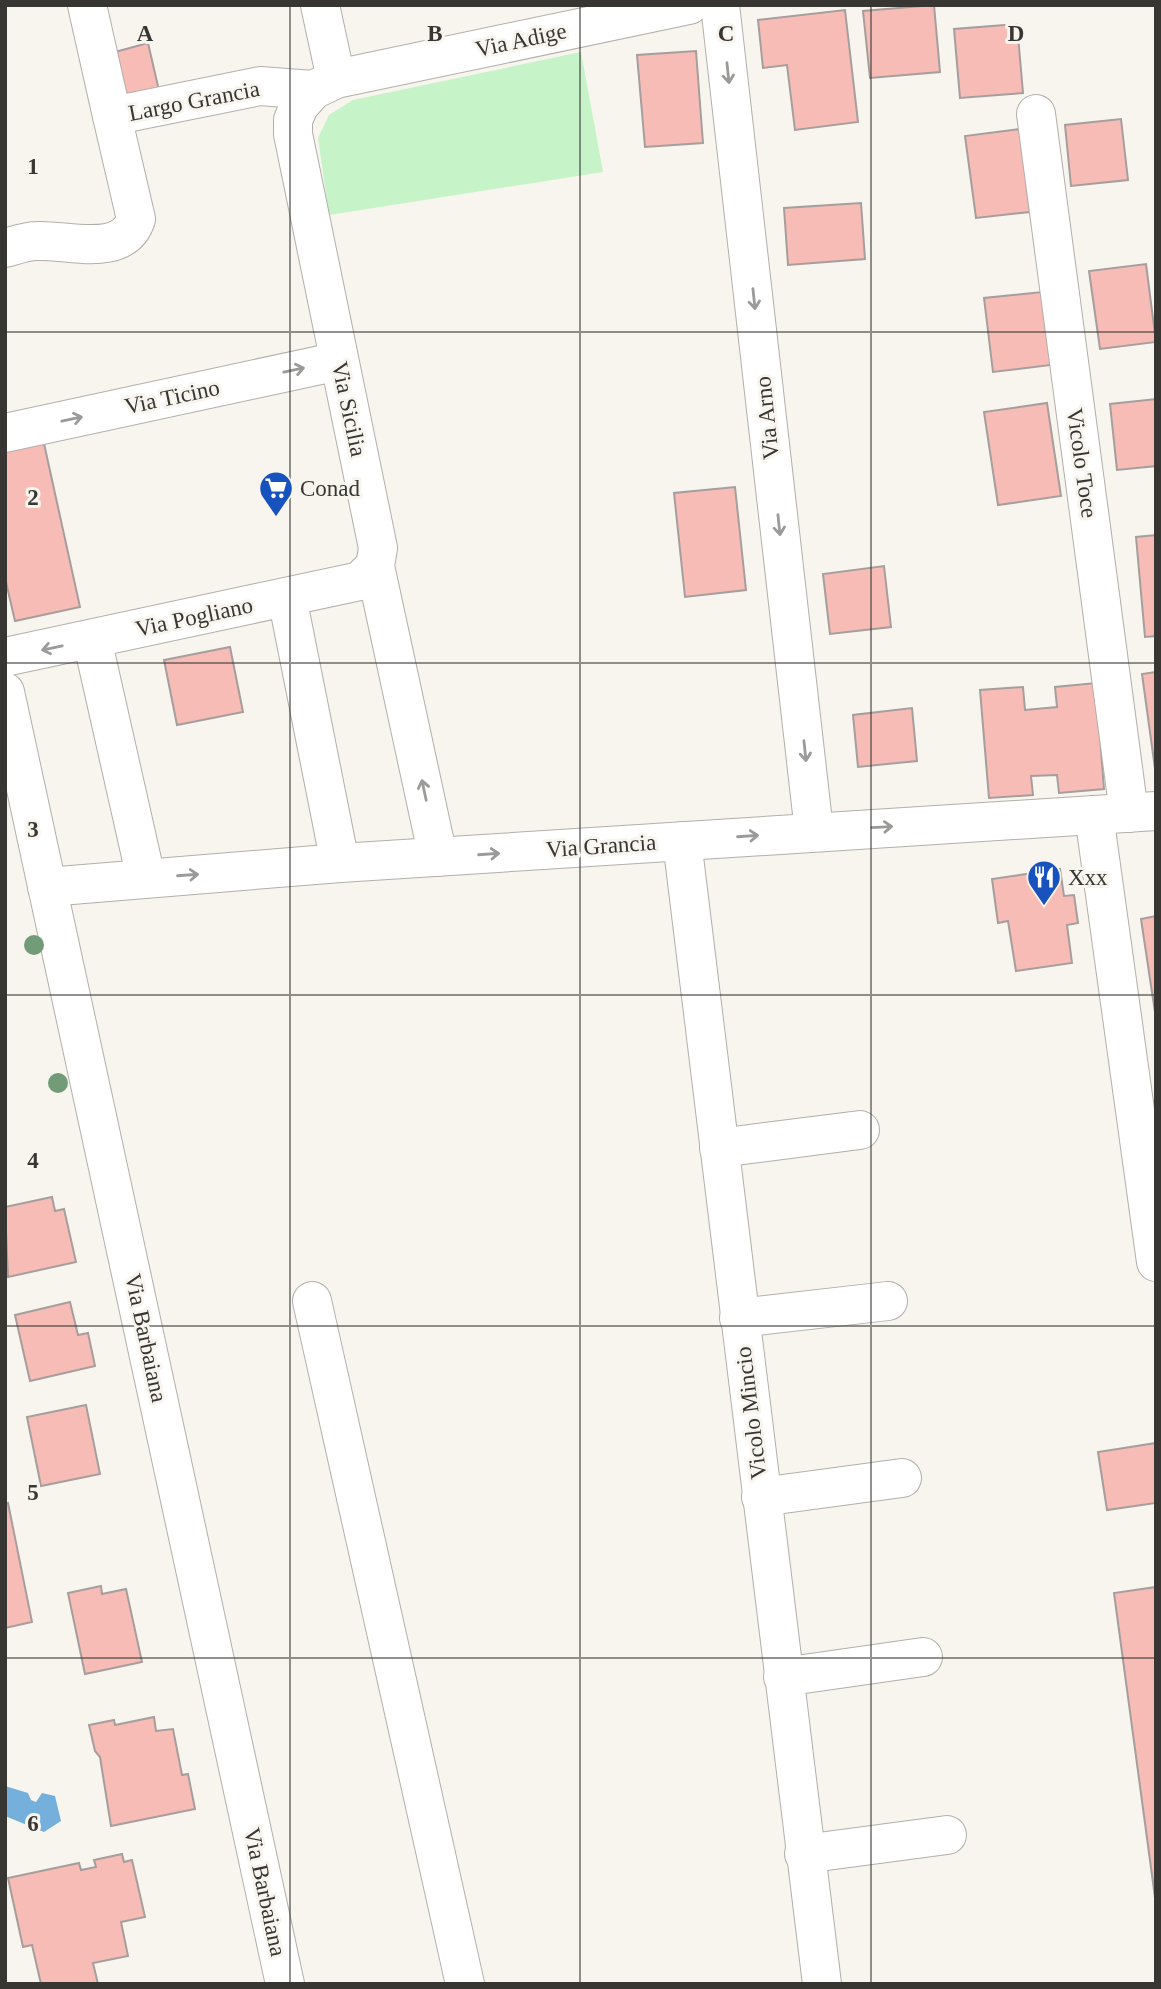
<svg xmlns="http://www.w3.org/2000/svg" width="1161" height="1989" font-family="'Times New Roman',serif">
<rect width="100%" height="100%" fill="#f8f5ef"/>
<path fill="#c6f3c7" d="M581 52 603 172 329 215 318 138 329 115 353 100Z"/>
<path fill="#75b0dc" d="M5 1786 28 1793 31 1800 36 1802 42 1793 55 1796 61 1821 44 1832 5 1816Z"/>
<g fill="#f8bcb7" stroke="#a59e9d" stroke-width="2">
<path d="M934 5 940 72 870 78 863 11Z"/>
<path d="M845 10 858 122 795 130 787 65 763 68 758 20Z"/>
<path d="M1017 24 1023 93 960 98 954 29Z"/>
<path d="M148 43 160 95 127 103 115 52Z"/>
<path d="M696 51 703 143 645 147 637 55Z"/>
<path d="M1121 119 1128 180 1071 186 1065 125Z"/>
<path d="M1020 129 1030 212 976 218 965 136Z"/>
<path d="M861 203 865 259 788 265 784 208Z"/>
<path d="M1146 264 1156 342 1100 349 1089 271Z"/>
<path d="M1042 292 1051 365 993 372 984 298Z"/>
<path d="M1156 399V466L1117 470 1110 404Z"/>
<path d="M1047 403 1061 496 998 505 984 412Z"/>
<path d="M43 439 80 607 15 621 5 578V447Z"/>
<path d="M735 487 746 590 685 597 674 493Z"/>
<path d="M1156 535V636L1145 637 1136 537Z"/>
<path d="M884 566 891 627 830 634 823 574Z"/>
<path d="M230 647 243 712 177 725 164 660Z"/>
<path d="M1156 672V776L1142 674Z"/>
<path d="M1096 683 1104 789 1059 793 1057 775 1031 776 1033 795 989 798 980 690 1023 687 1025 710 1057 707 1055 687Z"/>
<path d="M912 708 917 761 858 767 853 715Z"/>
<path d="M1060 869 1064 896 1074 895 1078 923 1067 925 1072 963 1016 971 1008 921 998 923 992 879Z"/>
<path d="M1156 916V1019L1141 919Z"/>
<path d="M52 1197 55 1211 64 1209 76 1262 8 1277 5 1207Z"/>
<path d="M70 1302 78 1335 88 1333 95 1366 30 1381 15 1315Z"/>
<path d="M86 1405 100 1474 41 1486 27 1417Z"/>
<path d="M1156 1443V1503L1107 1510 1098 1452Z"/>
<path d="M8 1503 32 1622 5 1628V1504Z"/>
<path d="M101 1586 102 1594 126 1589 142 1662 85 1674 68 1593Z"/>
<path d="M1156 1587V1905L1114 1593Z"/>
<path d="M154 1717 156 1731 173 1729 182 1775 188 1774 195 1809 111 1826 100 1757 95 1751 89 1725 114 1720 115 1725Z"/>
<path d="M122 1854 124 1862 132 1860 145 1917 121 1922 128 1956 93 1963 98 1984H41L32 1945 23 1947 8 1878 79 1863 81 1870 96 1867 94 1860Z"/>
</g>
<g fill="none" stroke-linecap="round" stroke-linejoin="round">
<g stroke="#b2afa9" stroke-width="40">
<g id="minor">
<path d="M87 5 112 116"/>
<path d="M320 5 336 79"/>
<path d="M720 5 814 831"/>
<path d="M1036 114 1129 813"/>
<path d="M5 248C16 245 27 241 37 241 66 239 123 259 136 219L112 116 260 86 313 90"/>
<path d="M5 433 339 361"/>
<path d="M287 597 340 863"/>
<path d="M92 639 146 878"/>
<path d="M5 657 360 581 375 566"/>
<path d="M5 692 285 1984"/>
<path d="M1094 815 1156 1262"/>
<path d="M682 841 822 1984"/>
<path d="M438 857 375 566 378 548 293 134V120L299 106 313 90 336 79 689 5"/>
<path d="M47 887 340 863 1156 811"/>
<path d="M719 1148 860 1130"/>
<path d="M312 1301 465 1984"/>
<path d="M739 1318 888 1301"/>
<path d="M761 1497 902 1478"/>
<path d="M783 1677 923 1657"/>
<path d="M804 1854 947 1835"/>
</g>
</g>
<use href="#minor" stroke="#fff" stroke-width="38"/>
</g>
<g fill="#729c78">
<circle cx="34" cy="945" r="10"/>
<circle cx="58" cy="1083" r="10"/>
</g>
<defs><path id="oneway-shaft" d="M-6 0H5M1.5-3L5.5 0L1.5 3" fill="none" stroke-width="1.6" stroke-linecap="round" stroke-linejoin="round" transform="scale(1.75)"/></defs>
<g stroke="#9b9a99">
<use href="#oneway-shaft" transform="translate(728 73) rotate(84)"/>
<use href="#oneway-shaft" transform="translate(754 299) rotate(84)"/>
<use href="#oneway-shaft" transform="translate(294 370) rotate(-12)"/>
<use href="#oneway-shaft" transform="translate(72 419) rotate(-12)"/>
<use href="#oneway-shaft" transform="translate(779 525) rotate(84)"/>
<use href="#oneway-shaft" transform="translate(52 648) rotate(168)"/>
<use href="#oneway-shaft" transform="translate(805 751) rotate(84)"/>
<use href="#oneway-shaft" transform="translate(424 790) rotate(-102)"/>
<use href="#oneway-shaft" transform="translate(882 827) rotate(-3)"/>
<use href="#oneway-shaft" transform="translate(748 836) rotate(-4)"/>
<use href="#oneway-shaft" transform="translate(489 854) rotate(-4)"/>
<use href="#oneway-shaft" transform="translate(188 875) rotate(-4)"/>
</g>
<path fill="none" stroke="#373633" stroke-width="2" stroke-opacity="0.55" d="M290 5V1984M580 5V1984M871 5V1984M5 332H1156M5 663H1156M5 995H1156M5 1326H1156M5 1658H1156"/>
<defs>
<g id="supermarket-pin" transform="scale(1.75)"><path d="M0 17L-7.5 6A9.5 9.5 0 1 1 7.5 6Z" fill="#1852be" stroke="#f8f5ef"/><path d="M-6-5.5h2.5l.6 2H6L4.5 2H-2.5L-4.4-4H-6ZM-1.5 3.2a1.3 1.3 0 1 0 .1 0ZM3 3.2a1.3 1.3 0 1 0 .1 0Z" fill="#fff"/></g>
<g id="restaurant-pin" transform="scale(1.75)"><path d="M0 17L-7.5 6A9.5 9.5 0 1 1 7.5 6Z" fill="#1852be" stroke="#f8f5ef"/><path d="M-5-6h1v4h1v-4h1v4h1v-4h1v5L-1.5 .5V6h-2V.5L-5-1ZM5-6V6H3V1.5H1.5Q1.5-4 5-6Z" fill="#fff"/></g>
</defs>
<g fill-rule="evenodd">
<use href="#supermarket-pin" x="276" y="488"/>
<use href="#restaurant-pin" x="1044" y="877"/>
</g>
<g text-anchor="middle" dominant-baseline="central" stroke-width="6" stroke-linejoin="round" paint-order="stroke">
<g font-size="23" fill="#373633" stroke="#f8f5ef">
<text transform="translate(521 40) rotate(-12)">Via Adige</text>
<text transform="translate(194 101) rotate(-11)">Largo Grancia</text>
<text transform="translate(172 397) rotate(-12)">Via Ticino</text>
<text transform="translate(349 409) rotate(78)">Via Sicilia</text>
<text transform="translate(767 418) rotate(-96)">Via Arno</text>
<text transform="translate(1082 463) rotate(82)">Vicolo Toce</text>
<text transform="translate(194 617) rotate(-12)">Via Pogliano</text>
<text transform="translate(601 846) rotate(-4)">Via Grancia</text>
<text transform="translate(146 1338) rotate(78)">Via Barbaiana</text>
<text transform="translate(751 1413) rotate(-97)">Vicolo Mincio</text>
<text transform="translate(265 1892) rotate(78)">Via Barbaiana</text>
</g>
<g font-size="23" fill="#373633" stroke="#f8f5ef" text-anchor="start">
<text x="300" y="488">Conad</text>
<text x="1068" y="877">Xxx</text>
</g>
</g>
<g font-size="23" text-anchor="middle" font-weight="bold" fill="#373633" stroke="#f8f5ef" stroke-width="6" stroke-linejoin="round" paint-order="stroke">
<text x="145" y="41">A</text>
<text x="435" y="41">B</text>
<text x="726" y="41">C</text>
<text x="1016" y="41">D</text>
<text x="33" y="174">1</text>
<text x="33" y="505">2</text>
<text x="33" y="837">3</text>
<text x="33" y="1168">4</text>
<text x="33" y="1500">5</text>
<text x="33" y="1831">6</text>
</g>
<rect width="1161" height="1989" fill="none" stroke="#373633" stroke-width="14"/>
</svg>
